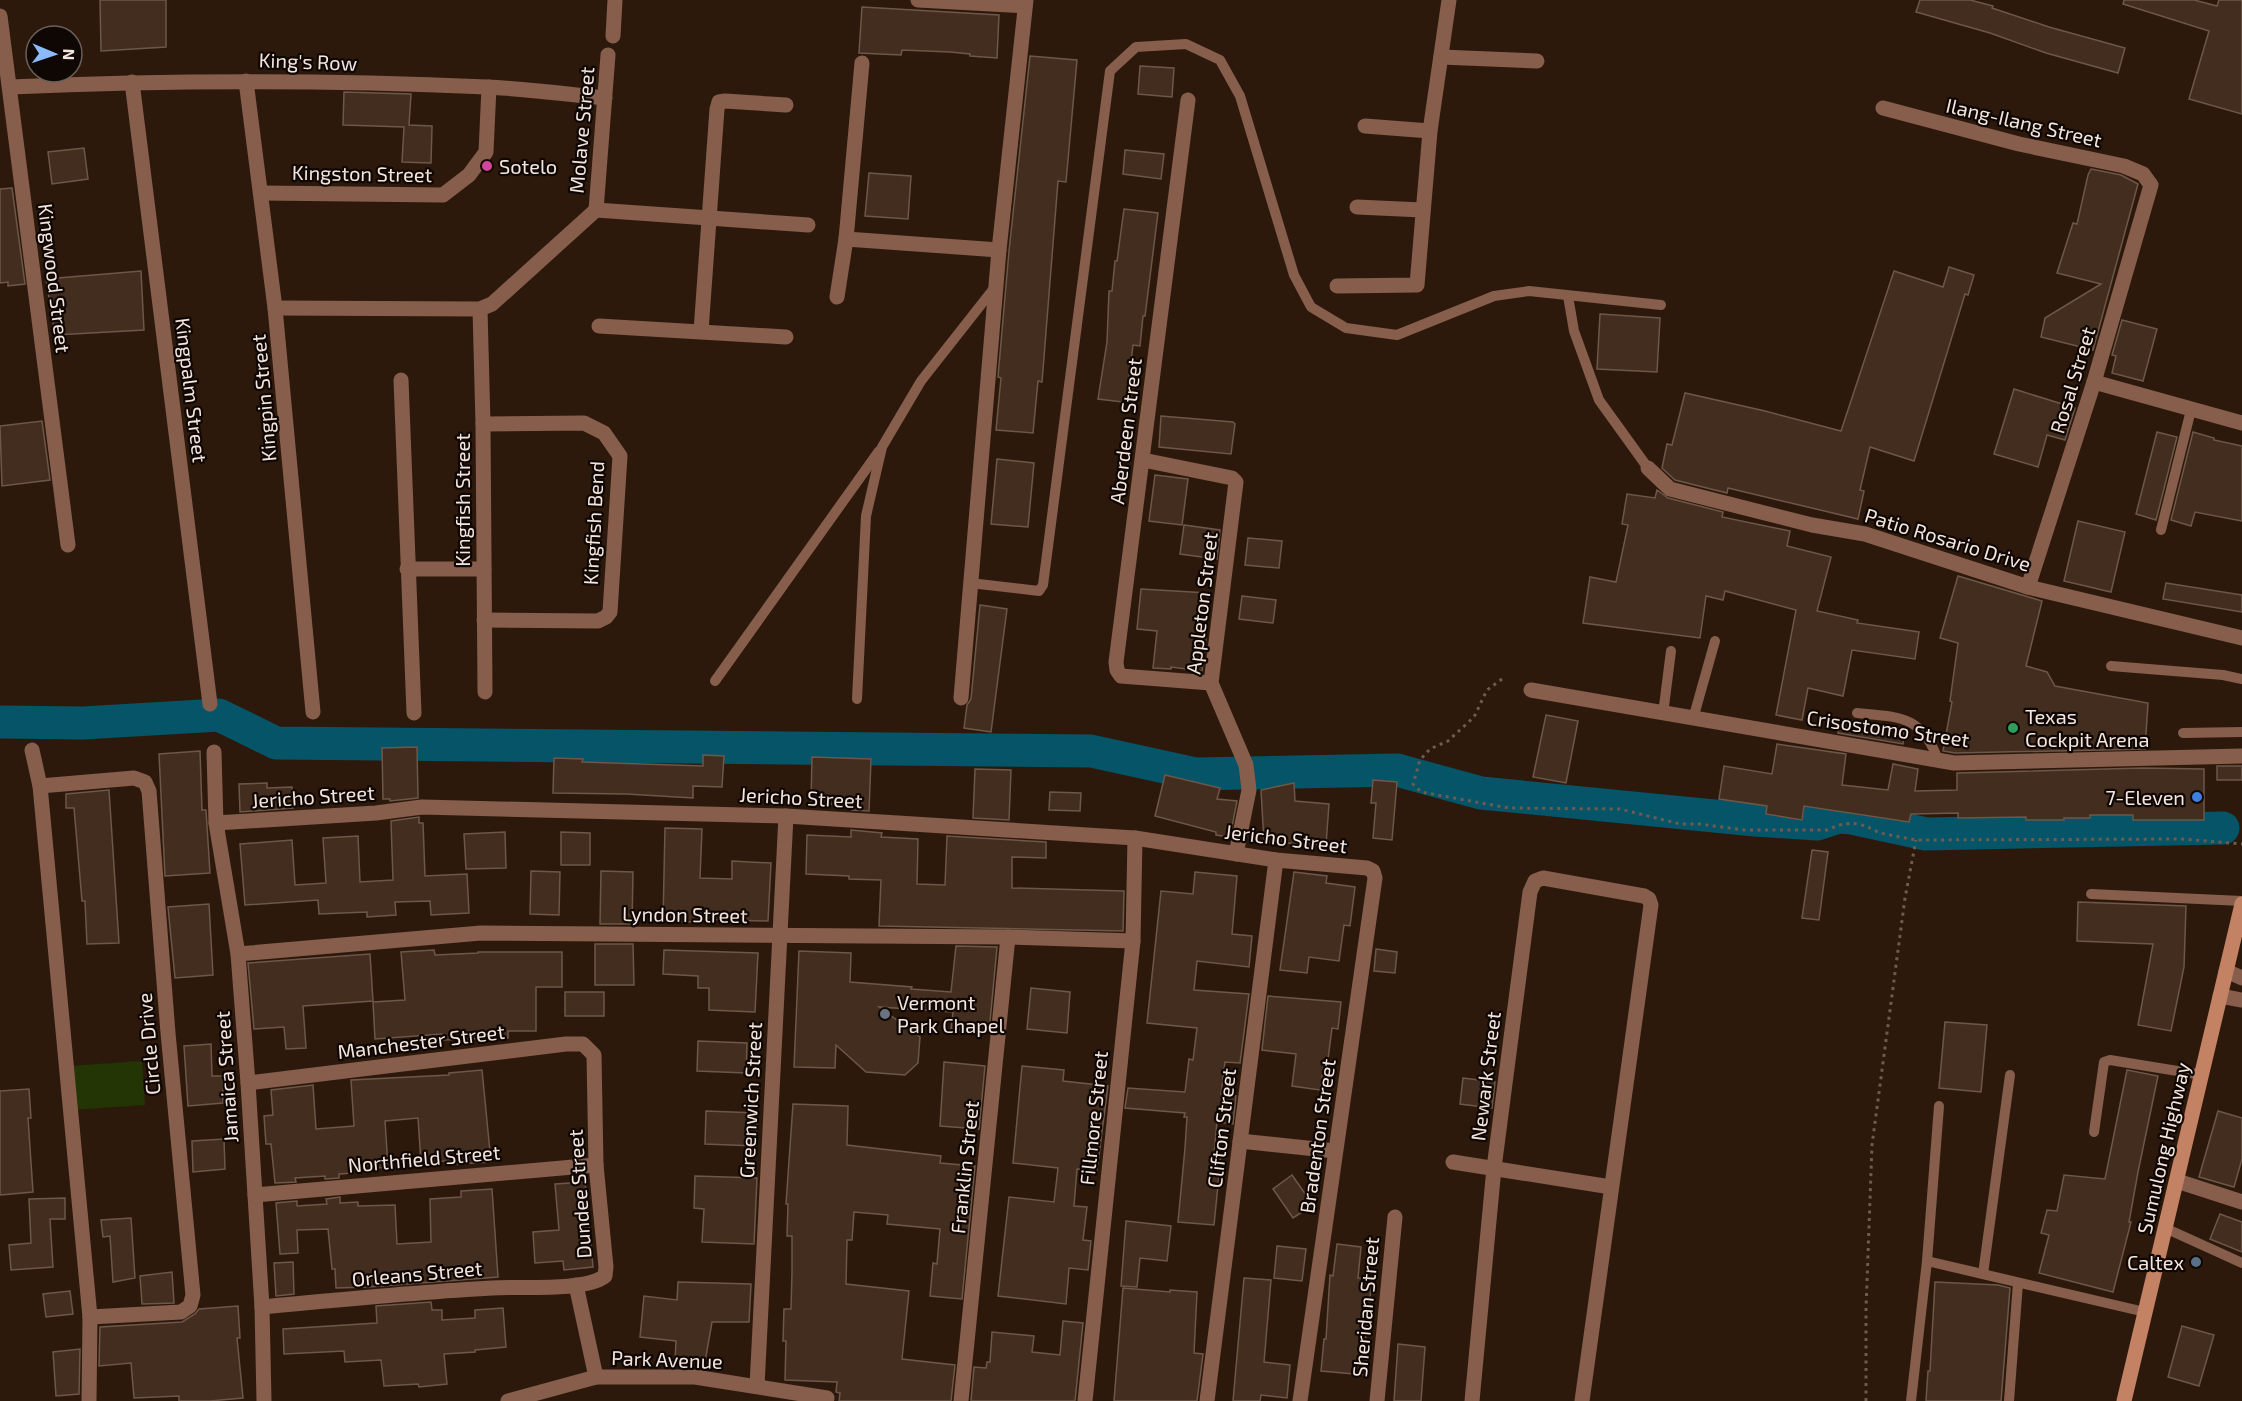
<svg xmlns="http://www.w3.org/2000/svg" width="2242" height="1401" font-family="'Exo 2',sans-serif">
<rect width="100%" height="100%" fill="#2d190c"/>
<path fill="#233405" d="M142 1061 145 1105 71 1110 68 1066Z"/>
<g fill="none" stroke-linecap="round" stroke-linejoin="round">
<path stroke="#055467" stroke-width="33" d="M0 722 83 723 219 715 276 743 1091 751 1196 774 1397 770 1481 793 1755 820 1817 824 1839 817 1852 818 1926 834 2223 828"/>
</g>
<g fill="#422d1f" stroke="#6e5748" stroke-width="1.5">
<path d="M100 0H166V47L101 51Z"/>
<path d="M1920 0H1970L1993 6 1992 8 2049 27 2125 48 2118 73 2046 53 1990 33 1916 12Z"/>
<path d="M2124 0H2194L2217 6 2219 0H2242V114L2189 99 2209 31 2123 4Z"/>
<path d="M862 7 999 15 997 58 970 56V54L950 52 902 50 901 55 859 53Z"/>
<path d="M1030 56 1077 60 1066 182 1058 181 1042 382 1038 381 1033 433 996 430 1001 378 998 377 1009 251Z"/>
<path d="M1140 66 1174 68 1172 97 1138 94Z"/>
<path d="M344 92 411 94 409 125 432 126 431 163 402 162 404 127 343 125Z"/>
<path d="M84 148 88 179 52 184 48 152Z"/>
<path d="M1125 150 1164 154 1161 179 1123 174Z"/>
<path d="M2091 169 2121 175 2138 184 2093 350 2041 337 2045 318 2101 284 2057 273 2073 223 2077 224 2088 175Z"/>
<path d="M869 173 911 176 908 219 865 216Z"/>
<path d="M12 188 25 284 8 286V282L0 283V189Z"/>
<path d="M1124 209 1158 213 1145 316H1143L1140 346 1133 345 1129 378 1134 379 1131 403 1098 399 1107 342 1109 291H1112L1115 261H1117Z"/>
<path d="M1949 267 1974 275 1968 295 1965 294 1914 461 1870 447 1860 490 1864 491 1858 519 1728 488 1727 493 1675 480 1662 468 1667 444 1672 445 1685 393 1765 411 1841 431 1894 271 1943 287Z"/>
<path d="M141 271 144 330 55 335 46 279Z"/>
<path d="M1600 314 1660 318 1657 372 1597 369Z"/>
<path d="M2122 320 2157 329 2143 381 2112 373 2116 356 2112 355Z"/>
<path d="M2014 389 2075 408 2065 440 2047 435 2038 467 1994 454Z"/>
<path d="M1161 416 1233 422 1235 424 1231 454 1159 447Z"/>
<path d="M42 421 50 480 2 486 0 426Z"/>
<path d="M2157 432 2177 437 2156 520 2136 514Z"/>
<path d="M2193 432 2214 438V440L2242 446V521L2195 512 2191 526 2171 520Z"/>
<path d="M997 459 1034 463 1028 527 991 524Z"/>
<path d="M1155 475 1188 479 1182 525 1149 521Z"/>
<path d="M1657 490 1668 498 1723 512 1722 517 1790 531 1787 546 1831 557 1817 611 1858 620 1857 623 1919 632 1915 659 1852 650 1843 696 1808 688 1802 720 1776 715 1796 610 1725 591 1723 600 1706 596 1700 638 1583 623 1590 577 1616 582 1628 525 1622 524 1627 494 1655 498Z"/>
<path d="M2078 521 2125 532 2111 592 2064 581Z"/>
<path d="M1184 525 1220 530 1217 559 1180 554Z"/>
<path d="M1248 538 1282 541 1279 568 1245 565Z"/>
<path d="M1958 576 2042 601 2026 666 2047 672 2055 686 2148 703 2145 749 1955 753 1943 751 1952 702 1950 701 1958 643 1940 638Z"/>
<path d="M2166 583 2242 595V612L2163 599Z"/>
<path d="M1141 589 1208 593 1204 637H1206L1202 671 1171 667V669L1153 668 1157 631 1137 629Z"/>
<path d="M1242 596 1276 600 1273 623 1239 619Z"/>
<path d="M980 605 1007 609 991 732 964 728 967 705 971 699Z"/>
<path d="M1546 715 1578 721 1566 783 1533 777Z"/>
<path d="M1839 719 1905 729 1903 744 1838 733Z"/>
<path d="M1777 744 1846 754 1842 785 1888 790 1893 764 1918 769 1915 791 1957 790V773L2143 768 2204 769V820H2133V815H2090V818H2064V820H2026V817L1958 818V813L1911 814 1909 822 1804 806 1802 820 1766 814 1767 806 1719 799 1724 766 1772 774Z"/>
<path d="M417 747 418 798 390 801V799H383L382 748Z"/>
<path d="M200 751 202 810H206L210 873 165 876 159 754Z"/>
<path d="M703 755 724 756 722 787 693 786V798L626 794 553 793 554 758 583 759 582 762 703 766Z"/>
<path d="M812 757 871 759 869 811 852 810V805L811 803Z"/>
<rect x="2217" y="766" width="25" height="14"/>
<path d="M975 769 1011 770 1009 820 973 818Z"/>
<path d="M1165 775 1220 788 1217 799 1237 801 1230 837 1216 835V832L1155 816Z"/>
<path d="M1373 780 1397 782 1392 840 1373 838 1376 803H1371Z"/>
<path d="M267 783V788L292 787 293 808 240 812 239 784Z"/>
<path d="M1294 783 1295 801 1329 804 1326 845 1264 842 1261 790Z"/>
<path d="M109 790 119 943 87 944 85 901H82L74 808H66V794Z"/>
<path d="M1050 792 1081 793 1080 811 1049 810Z"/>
<path d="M419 817V823H423L425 876 467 874 469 913 431 915 430 901 395 902 396 915 367 917V912L319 914 318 900 245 905 240 844 292 840 295 885 326 883 323 838 358 836 360 882 393 880 391 821Z"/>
<path d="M665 828 702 829 700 878 732 879V861L771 863 768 921 697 919V922L663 921Z"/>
<path d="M851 830 882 833 881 837 918 839 917 884 945 885 947 836 1046 842V858L1012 857V888L1124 891 1123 931 879 926 881 880 849 879V876L806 874 807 835 851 837Z"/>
<path d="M505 832 506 868 466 869 464 834Z"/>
<path d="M561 832 590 833V865H561Z"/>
<path d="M1812 850 1828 852 1819 920 1802 918Z"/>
<path d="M531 871 560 872 559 915 530 914Z"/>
<path d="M601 871 633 872 632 924H600Z"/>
<path d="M1195 872 1237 876 1232 934 1252 936 1249 967 1197 961 1194 990 1249 994 1240 1063 1225 1062 1221 1094 1236 1096 1233 1124 1217 1122 1214 1154 1221 1155 1214 1225 1178 1222 1185 1148 1187 1117H1184L1185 1113 1125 1108 1128 1088 1185 1092 1189 1059 1193 1060 1197 1028 1147 1023 1161 891 1193 894Z"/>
<path d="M1294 872 1327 876 1326 883 1355 887 1350 926 1344 925 1339 961 1309 957 1307 973 1280 970Z"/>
<path d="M2078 902 2186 906 2184 967 2171 1031 2138 1025 2153 944 2077 941Z"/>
<path d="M209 904 213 975 175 978 168 907Z"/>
<path d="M595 944H633L634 985H595Z"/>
<path d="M956 946 997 947 989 1032 951 1029 953 1012 879 1007 920 1037 918 1063 905 1075 866 1072 836 1045 835 1068 794 1067 799 951 851 953 850 982 912 987 911 989 951 992Z"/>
<path d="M1376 949 1397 952 1395 973 1374 971Z"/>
<path d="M434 950 435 955 478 953V952H562V987H536V1031H508V1038L442 1040V1034L375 1039 373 1002 405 1000 401 952Z"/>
<path d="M664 950 758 953 755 1012 709 1010V988H698V976L663 974Z"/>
<path d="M370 954 373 1001 303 1006 306 1048 286 1049 284 1027 254 1029 248 963Z"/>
<path d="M1031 988 1070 992 1067 1033 1027 1029Z"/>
<rect x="565" y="992" width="39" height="24"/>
<path d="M1268 996 1341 1002 1338 1029 1332 1028 1328 1059 1325 1058 1320 1090 1292 1086 1296 1054 1262 1050Z"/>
<path d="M1945 1022 1987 1025 1981 1092 1939 1088Z"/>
<path d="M698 1041 747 1043 746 1073 697 1071Z"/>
<path d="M211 1044 212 1076H223V1103L188 1106 184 1046Z"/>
<path d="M944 1062 985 1066 979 1129 940 1126Z"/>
<path d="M1022 1066 1064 1070 1063 1081 1108 1086 1097 1170 1077 1169 1074 1206 1087 1207 1083 1240 1091 1241 1088 1270 1069 1268 1066 1304 998 1296 1009 1197 1054 1202 1058 1168 1013 1163Z"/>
<path d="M482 1070 491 1162 457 1164 456 1160 421 1163 418 1118 385 1121 388 1167 352 1170V1173L339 1174V1178L325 1179V1176L295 1178 296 1182 275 1183 271 1144H266L264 1116 273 1115 271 1090 313 1085 316 1129 354 1126 351 1080 449 1075V1073Z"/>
<path d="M2127 1070 2158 1076 2138 1172 2129 1222H2131L2113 1292 2039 1273 2049 1235 2041 1233 2047 1210 2057 1211 2064 1175 2105 1179Z"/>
<path d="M1463 1078 1495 1082 1492 1108 1460 1104Z"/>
<path d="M29 1089 31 1118H28L33 1192 0 1195V1091Z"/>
<path d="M793 1104 848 1106 847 1145 941 1156 940 1163 975 1166 962 1299 930 1296 933 1263 937 1264 940 1229 887 1224 888 1215 854 1212 852 1240H847L846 1284 909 1291 902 1359 955 1365 951 1401H839L840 1393 836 1392 837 1382 785 1380 786 1341H783L784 1309H791L792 1272V1236H787L788 1204H786Z"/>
<path d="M706 1111 757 1113 756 1146 705 1144Z"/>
<path d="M2218 1111 2242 1118V1159L2234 1187 2199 1177Z"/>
<path d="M224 1139 225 1169 193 1172 192 1141Z"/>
<path d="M1292 1175 1313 1205 1293 1218 1273 1189Z"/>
<path d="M695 1176 757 1178 754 1244 702 1242 704 1209 694 1208Z"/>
<path d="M585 1182 593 1267 564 1270 563 1261 535 1263 533 1232 559 1230 555 1184Z"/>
<path d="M492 1189 498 1277 368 1287 336 1288 335 1269H332L328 1229 297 1230 298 1253 280 1254 276 1203 297 1201V1206L327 1204 326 1199 340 1197V1203L358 1202V1206L395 1205 397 1244 431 1242 430 1199 461 1197V1191Z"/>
<path d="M65 1198V1219H50L53 1267 11 1270 9 1245 31 1243 29 1199Z"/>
<path d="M2220 1214 2242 1222V1252L2210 1239Z"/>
<path d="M131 1218 135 1278 113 1282 110 1236 103 1237 101 1220Z"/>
<path d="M1126 1221 1171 1226 1167 1261 1140 1258 1137 1287 1121 1286Z"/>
<path d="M1337 1244 1361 1247 1358 1278 1372 1279 1365 1344H1368L1365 1375 1321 1371 1324 1339H1326L1330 1275 1333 1276Z"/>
<path d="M1277 1246 1306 1249 1302 1281 1274 1278Z"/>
<path d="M293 1262 294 1294 276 1296 274 1263Z"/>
<path d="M172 1272 174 1303 142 1304 140 1276Z"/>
<path d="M1244 1278 1271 1280 1264 1362 1290 1365 1287 1398 1261 1395 1260 1401H1233Z"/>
<path d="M678 1282 751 1284 749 1322H712L705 1362 675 1361 676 1341 640 1337 644 1296 677 1300Z"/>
<path d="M1935 1282 1998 1285 2010 1288 2001 1401H1926L1928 1371H1930Z"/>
<path d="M1123 1288 1170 1292V1290L1197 1292 1194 1353 1203 1354 1197 1401H1114Z"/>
<path d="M70 1291 73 1314 46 1317 43 1294Z"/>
<path d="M431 1302 432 1310H442V1320L475 1318V1310L503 1308 506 1347 475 1350V1352L444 1354 447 1384 419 1387 418 1384 384 1386 381 1360 345 1362 344 1351 284 1354 283 1329 377 1323 376 1306Z"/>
<path d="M238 1306 240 1338H237L243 1398 210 1401H179V1396L134 1398 131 1363 99 1366 100 1327 182 1322 195 1314 199 1309Z"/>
<path d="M1063 1321 1083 1323 1075 1401H971L974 1367 986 1368 987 1362H990L992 1332 1034 1336 1032 1352 1060 1355Z"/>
<path d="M2182 1326 2214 1335 2199 1386 2168 1377Z"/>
<path d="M1398 1344 1425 1347 1421 1401H1394Z"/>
<path d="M80 1349 79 1394 56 1396 53 1352Z"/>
</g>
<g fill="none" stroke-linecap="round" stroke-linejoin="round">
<g stroke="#6e5c50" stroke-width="3" stroke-dasharray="3 4.5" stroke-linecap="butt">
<path d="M1502 679 1487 690 1474 717 1448 741 1430 749 1420 760 1413 784 1421 792 1509 808 1620 809 1680 824H1700L1744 830H1827L1839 825 1853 823 1866 826 1880 833 1916 840 2182 839 2242 844"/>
<path d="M1866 1401V1309L1872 1145 1905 898 1916 840"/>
</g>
<g stroke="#865e4b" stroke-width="10">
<path d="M1568 296 1574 331 1599 400 1648 468"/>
<path d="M2161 530 2191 410"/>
<path d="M970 583 1039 591 1043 585 1110 71 1136 47 1186 44 1220 60 1240 96 1294 275 1311 307 1346 328 1397 335 1494 296 1529 291 1661 305"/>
<path d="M2111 666 2223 675 2242 679"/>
<path d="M715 681 879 451"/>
<path d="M857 699 866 516 882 447 921 381 995 287"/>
<path d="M1857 713C1899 717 1922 715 1938 760"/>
<path d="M1663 714 1671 651"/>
<path d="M1693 719 1715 641"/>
<path d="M2183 733 2242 732"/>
<path d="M2091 894 2242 901"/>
<path d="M2094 1132 2104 1062 2110 1060 2202 1075"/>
<path d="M2165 1228 2242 1263"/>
<path d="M1927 1261 1939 1106"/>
<path d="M1983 1274 2010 1075"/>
<path d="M1911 1401 1927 1261 2145 1312"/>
<path d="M2009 1401 2018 1283"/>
</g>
<g stroke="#865e4b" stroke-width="15">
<path d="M918 0 1025 6"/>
<path d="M0 16 68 545"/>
<path d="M613 36 615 0"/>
<path d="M1441 57 1537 61"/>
<path d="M246 81 275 308 313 712"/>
<path d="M132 82 210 704"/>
<path d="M10 87C169 80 328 80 487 87 527 89 566 94 605 98"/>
<path d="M1188 100 1116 662 1117 670 1121 676 1211 683"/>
<path d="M1883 108 2019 144 2124 166 2143 174 2151 185 2094 382 2028 587"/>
<path d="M1365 126 1430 131"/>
<path d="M261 193 443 195 469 175 486 152 489 87"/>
<path d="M1357 207 1422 210"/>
<path d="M596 210 608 55"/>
<path d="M846 239 999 250"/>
<path d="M1337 286 1417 285 1430 131 1449 0"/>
<path d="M837 297 846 239 862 63"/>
<path d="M275 308 480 309 492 304 596 210 808 225"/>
<path d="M480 309 483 424 485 692"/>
<path d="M599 326 786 337"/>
<path d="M701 331 717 109 719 102 725 101 786 105"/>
<path d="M401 380 414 713"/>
<path d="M2094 382 2242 423"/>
<path d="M483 424 584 423 604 433 620 456 610 612 606 617 598 621 484 620"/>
<path d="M1143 460 1232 478 1236 482 1211 683 1246 765 1249 790 1236 854"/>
<path d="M1648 468 1670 489 1812 525 1865 534 2028 587 2242 638"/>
<path d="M407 569H484"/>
<path d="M1531 690 1954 763 2242 756"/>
<path d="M961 698 999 250 1026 0"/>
<path d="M32 750 40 786 90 1317 89 1401"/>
<path d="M214 752 216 823 238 954 248 1083 262 1307 264 1401"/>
<path d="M40 786 134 778 145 782 149 791 168 1033 193 1295 190 1306 181 1312 90 1317"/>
<path d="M216 823 376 813 422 807 786 816 1135 838 1276 860 1367 868 1373 871 1375 878 1300 1401"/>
<path d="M238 954 481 933 1008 937 1133 941"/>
<path d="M2226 971 2242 978"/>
<path d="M2220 996 2242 1000"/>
<path d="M248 1083 566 1044H583L594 1055 596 1165 606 1267 605 1276C584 1292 519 1286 492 1288 415 1292 338 1300 262 1307"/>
<path d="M1240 1141 1335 1151"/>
<path d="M1453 1162 1611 1187"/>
<path d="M2177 1181 2242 1202"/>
<path d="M255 1195 596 1165"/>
<path d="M576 1285 596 1377"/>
<path d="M757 1386 786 816"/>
<path d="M508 1401 596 1377H695L827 1398"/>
<path d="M961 1401 1008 937"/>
<path d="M1085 1401 1133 941 1135 838"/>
<path d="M1207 1401 1276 860"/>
<path d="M1377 1401 1395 1217"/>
<path d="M1472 1401 1494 1168 1530 892 1535 881 1543 878 1644 896 1649 899 1651 905 1582 1401"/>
</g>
<path stroke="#c28263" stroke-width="15" d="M2124 1401 2242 904"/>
</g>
<circle fill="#d1479c" stroke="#0f0703" stroke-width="2" cx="487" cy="166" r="6"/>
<circle fill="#2e9e5b" stroke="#0f0703" stroke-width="2" cx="2013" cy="728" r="6"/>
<circle fill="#3f7fe0" stroke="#0f0703" stroke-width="2" cx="2197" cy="797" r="6"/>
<circle fill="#6b7280" stroke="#0f0703" stroke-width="2" cx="885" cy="1014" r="6"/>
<circle fill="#5c6f8a" stroke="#0f0703" stroke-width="2" cx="2196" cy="1262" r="6"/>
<g text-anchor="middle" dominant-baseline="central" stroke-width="4.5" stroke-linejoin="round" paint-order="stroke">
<g font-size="20" fill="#f4e6de" stroke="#0f0703">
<text transform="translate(308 61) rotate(2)">King's Row</text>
<text transform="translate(2024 122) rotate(13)">Ilang-Ilang Street</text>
<text transform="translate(581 130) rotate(-85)">Molave Street</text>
<text transform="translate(362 173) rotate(1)">Kingston Street</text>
<text transform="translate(55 278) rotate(83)">Kingwood Street</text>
<text transform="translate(2072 380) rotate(-73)">Rosal Street</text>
<text transform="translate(192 390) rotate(83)">Kingpalm Street</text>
<text transform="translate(263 398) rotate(-95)">Kingpin Street</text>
<text transform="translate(1125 431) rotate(-83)">Aberdeen Street</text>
<text transform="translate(462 500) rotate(-90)">Kingfish Street</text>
<text transform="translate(593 523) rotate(-87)">Kingfish Bend</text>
<text transform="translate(1948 539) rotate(17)">Patio Rosario Drive</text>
<text transform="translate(1201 603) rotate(-83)">Appleton Street</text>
<text transform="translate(1888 728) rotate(8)">Crisostomo Street</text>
<text transform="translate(313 796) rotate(-4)">Jericho Street</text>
<text transform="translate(801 797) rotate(3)">Jericho Street</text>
<text transform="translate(1286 838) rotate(7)">Jericho Street</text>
<text transform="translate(685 914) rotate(1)">Lyndon Street</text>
<text transform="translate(421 1041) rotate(-7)">Manchester Street</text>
<text transform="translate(148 1044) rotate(-95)">Circle Drive</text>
<text transform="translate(1485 1076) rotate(-83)">Newark Street</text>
<text transform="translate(226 1077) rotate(-94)">Jamaica Street</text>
<text transform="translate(750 1100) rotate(-87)">Greenwich Street</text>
<text transform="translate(1093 1118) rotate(-84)">Fillmore Street</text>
<text transform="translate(1221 1128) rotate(-83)">Clifton Street</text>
<text transform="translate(1317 1136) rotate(-82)">Bradenton Street</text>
<text transform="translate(2163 1148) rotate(-77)">Sumulong Highway</text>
<text transform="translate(424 1158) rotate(-5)">Northfield Street</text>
<text transform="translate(964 1167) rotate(-84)">Franklin Street</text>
<text transform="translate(579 1194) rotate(-94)">Dundee Street</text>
<text transform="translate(417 1273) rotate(-5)">Orleans Street</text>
<text transform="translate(1365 1307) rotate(-85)">Sheridan Street</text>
<text transform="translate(667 1359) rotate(2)">Park Avenue</text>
</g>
<g font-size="20" fill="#f4e6de" stroke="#0f0703" text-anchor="start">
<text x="499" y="166">Sotelo</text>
<text x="2025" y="716">Texas<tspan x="2025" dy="23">Cockpit Arena</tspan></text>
<text x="2185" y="797" text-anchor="end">7-Eleven</text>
<text x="897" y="1002">Vermont<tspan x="897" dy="23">Park Chapel</tspan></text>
<text x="2184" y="1262" text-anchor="end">Caltex</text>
</g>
</g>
<g transform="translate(54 54) rotate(92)"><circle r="28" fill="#0f0703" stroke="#6b605b" stroke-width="1.5"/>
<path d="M0-4.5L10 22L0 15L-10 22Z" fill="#8abafc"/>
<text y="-9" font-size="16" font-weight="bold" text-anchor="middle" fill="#f4e6de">N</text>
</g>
</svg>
